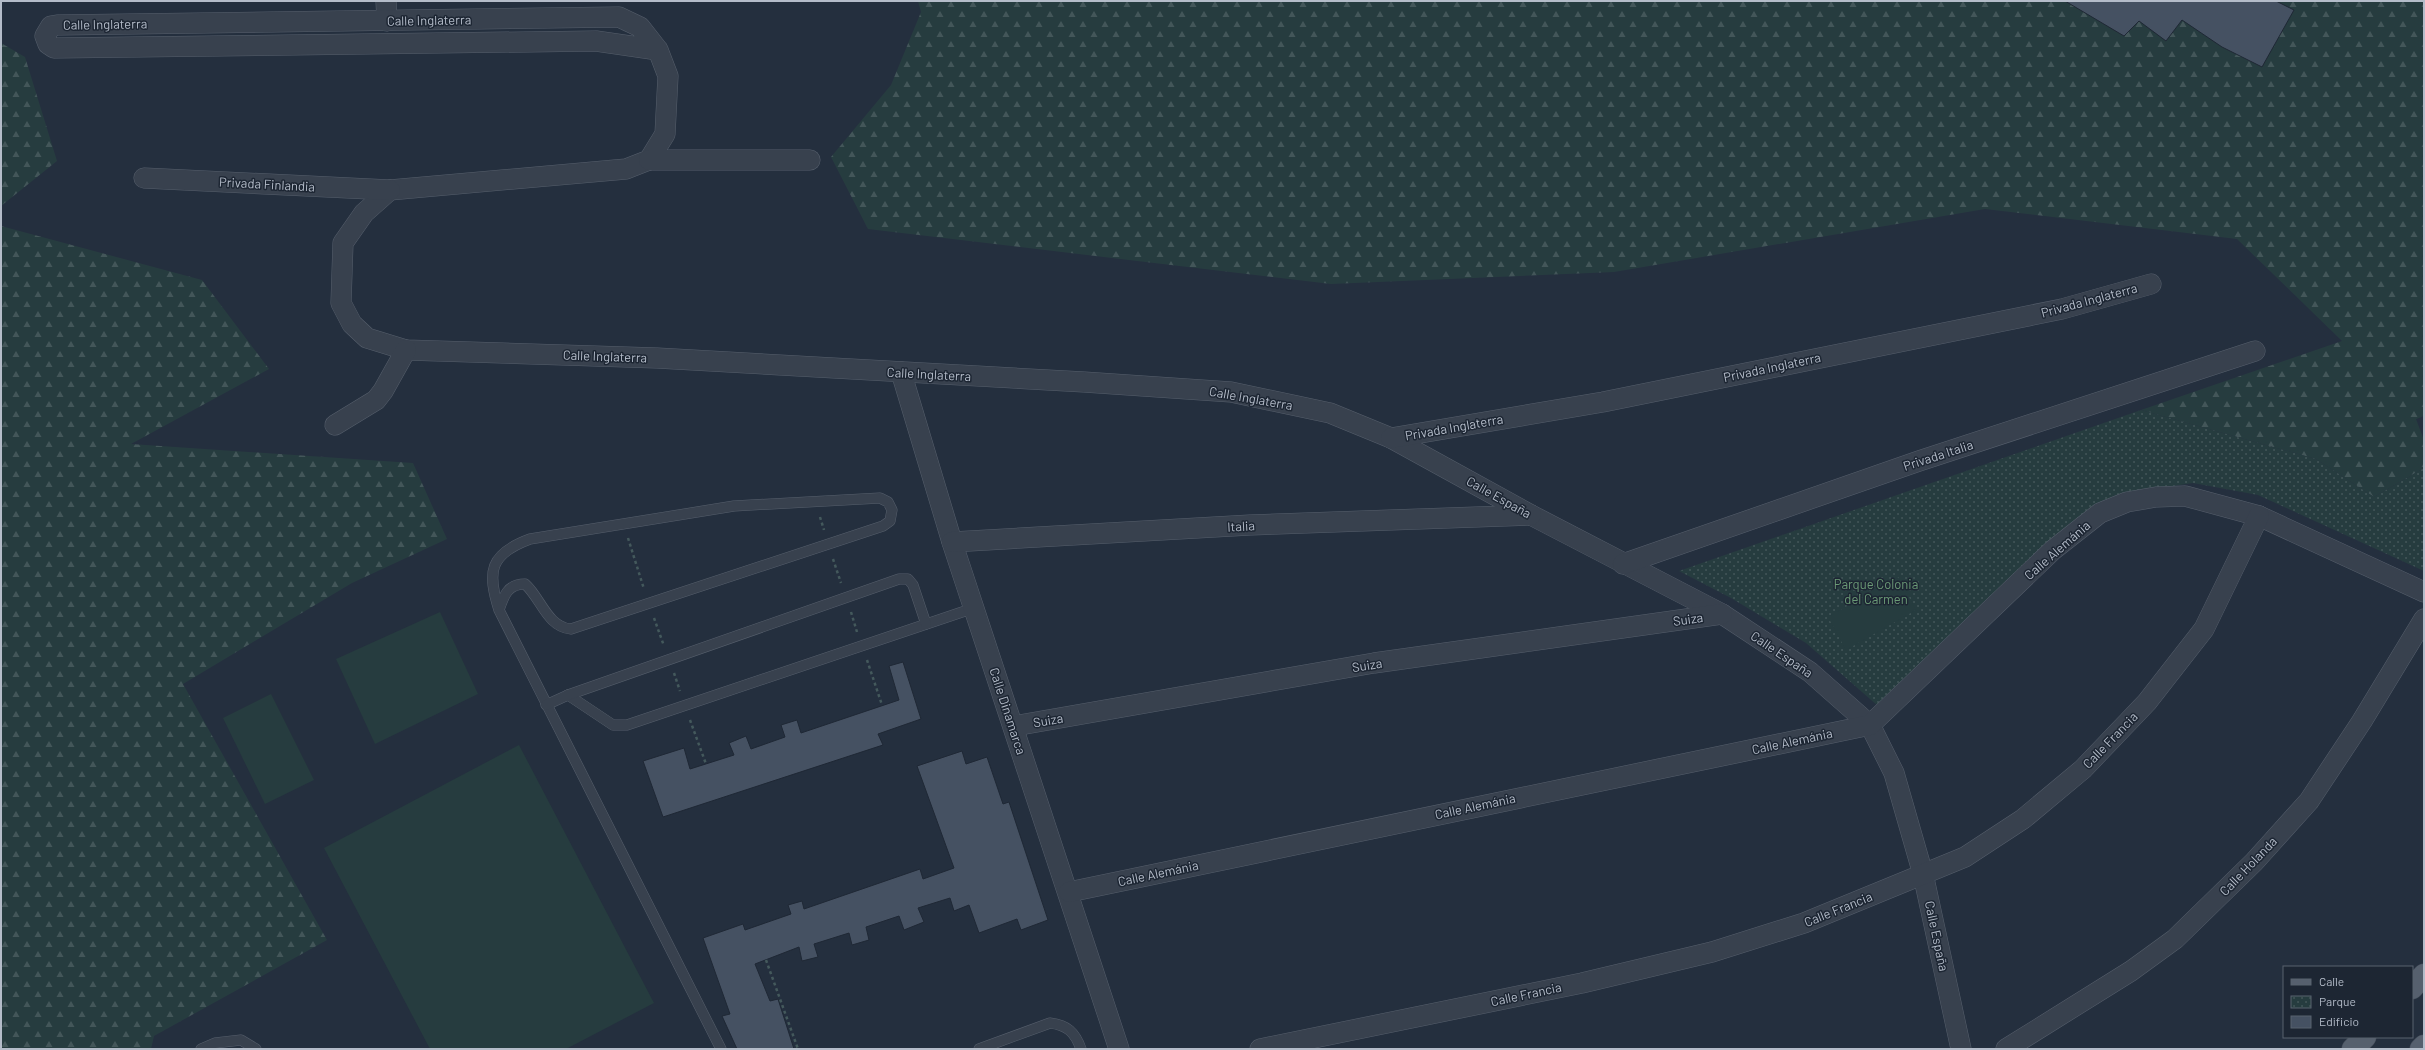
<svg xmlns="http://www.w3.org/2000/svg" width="2425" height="1050" font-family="Barlow,sans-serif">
<defs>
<pattern id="forest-firs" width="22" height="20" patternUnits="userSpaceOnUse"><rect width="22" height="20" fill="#263c3f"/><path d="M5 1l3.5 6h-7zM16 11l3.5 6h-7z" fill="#435659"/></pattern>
<pattern id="park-dots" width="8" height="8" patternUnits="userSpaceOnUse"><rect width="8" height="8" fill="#263c3f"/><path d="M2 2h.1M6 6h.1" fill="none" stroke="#435659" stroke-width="1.8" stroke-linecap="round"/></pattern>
</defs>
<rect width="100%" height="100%" fill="#242f3e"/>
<g fill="url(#forest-firs)">
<path d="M918 1H2424V416L2416 419 2424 440V468L2374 497 2316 459 2141 410 2342 341 2237 239 1985 209 1614 272 1331 284 868 229 831 157 891 85 921 12Z"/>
<path d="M1 43 25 57 57 161 1 206Z"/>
<path d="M1 226 202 280 269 369 131 444 413 463 447 539 352 583 183 684 327 940 154 1036 151 1049H1Z"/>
</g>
<path fill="url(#park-dots)" d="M2141 410 2316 459 2374 497 2424 468V571L2258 495 2193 483 2121 494 2069 524 1878 706 1806 643 1731 598 1679 571Z"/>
<g fill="#263c3f">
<path d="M1898 577 1916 610 1846 650 1828 617Z"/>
<path d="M440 612 478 694 375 744 336 659Z"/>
<path d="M271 694 314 780 265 804 223 718Z"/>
<path d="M519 745 654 1003 566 1049H430L324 848Z"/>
</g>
<g fill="#455162" stroke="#1f2835">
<path d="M2065 1H2276L2294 10 2262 67 2222 47 2182 20 2166 41 2139 21 2124 36Z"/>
<path d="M903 662 921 719 878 734 883 745 663 817 643 761 684 748 690 769 734 755 729 743 746 736 751 749 785 737 781 725 797 720 801 733 899 700 889 666Z"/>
<path d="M962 751 966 764 987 757 1003 804 1009 802 1048 920 1021 930 1017 919 979 933 969 905 954 911 950 898 918 908 924 922 904 930 899 916 866 927 869 940 852 945 849 933 814 944 818 957 802 961 799 947 755 964 770 1001 778 999 794 1049H737L722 1016 730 1014 703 938 743 924 745 930 791 914 788 905 802 901 804 909 920 869 923 879 954 868 917 766Z"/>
</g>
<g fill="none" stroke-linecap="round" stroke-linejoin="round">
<g stroke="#565f6c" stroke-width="11">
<g id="service">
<path d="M499 610C504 595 508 584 525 584 541 598 547 627 571 629L883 526 890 521 892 510 888 502 880 498 734 506 530 539C489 554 487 572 499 610L721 1049"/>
<path d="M568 695 613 725H627L974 608"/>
<path d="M546 705 568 695 899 579H908L913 585 926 624"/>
<path d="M201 1049 215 1043 241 1040 256 1049"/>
<path d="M979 1049 1050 1023C1067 1025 1075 1032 1081 1049"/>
</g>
</g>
<g stroke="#565f6c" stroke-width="21">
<g id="minor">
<path d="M386 1 387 21"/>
<path d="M658 50 640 27 619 17 57 25 51 26 45 36 48 44 54 48 596 41 658 50 668 76 665 134 649 160 626 169 390 190 364 213 343 243 341 303 352 324 367 338 406 350 657 358 1084 382 1231 392 1330 413 1391 438 1531 515 1722 614 1810 672 1870 725 1894 773 1923 874 1961 1049"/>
<path d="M649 160H810"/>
<path d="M144 178 390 190"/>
<path d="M901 372 952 542 1119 1049"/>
<path d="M335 425 376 400 383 391 406 350"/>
<path d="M1391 438 1603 402 2062 309 2151 284"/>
<path d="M952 542 1250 525 1531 515"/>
<path d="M1623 564 1919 461 2255 351"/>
<path d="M1014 726 1374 663 1722 614"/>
<path d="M1069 892 1870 725 2053 550 2100 513 2127 502 2156 497 2185 496 2259 516 2424 592"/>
<path d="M1260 1049 1582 983 1712 952 1804 923 1965 857 2023 819 2083 769 2147 702 2204 629 2259 516"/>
<path d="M2006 1049 2131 971 2175 939 2254 862 2309 801 2362 721 2424 619"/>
</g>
</g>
<g stroke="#414a57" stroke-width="23">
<g id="primary">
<path d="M2412 988 2424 975"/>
<path d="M2353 1049 2365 1037"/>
<path d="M2421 1049 2424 1046"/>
</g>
</g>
<g stroke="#44595c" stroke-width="2.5" stroke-dasharray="3 3" stroke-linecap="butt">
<path d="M820 517 824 530"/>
<path d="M628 538 644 589"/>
<path d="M833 559 841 583"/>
<path d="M851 612 857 632"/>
<path d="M654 618 664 646"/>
<path d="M867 660 882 705"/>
<path d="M674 673 680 691"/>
<path d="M690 720 706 764"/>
<path d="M766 960 798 1049"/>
</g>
<use href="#service" stroke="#38414e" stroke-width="10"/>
<use href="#minor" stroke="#38414e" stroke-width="20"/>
<use href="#primary" stroke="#56606e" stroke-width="22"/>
</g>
<g text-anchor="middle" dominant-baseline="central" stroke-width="3" stroke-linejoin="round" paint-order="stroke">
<g font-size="13" fill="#b4bcc9" stroke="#1d2633">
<text transform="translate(429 20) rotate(-1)">Calle Inglaterra</text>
<text transform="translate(105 24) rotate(-1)">Calle Inglaterra</text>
<text transform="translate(267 184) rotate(3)">Privada Finlandia</text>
<text transform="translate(2089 300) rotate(-15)">Privada Inglaterra</text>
<text transform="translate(605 356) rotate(2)">Calle Inglaterra</text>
<text transform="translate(1772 367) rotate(-12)">Privada Inglaterra</text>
<text transform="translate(929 374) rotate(3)">Calle Inglaterra</text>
<text transform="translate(1251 398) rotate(10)">Calle Inglaterra</text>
<text transform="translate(1454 427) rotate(-10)">Privada Inglaterra</text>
<text transform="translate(1938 455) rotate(-18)">Privada Italia</text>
<text transform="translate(1499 497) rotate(29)">Calle España</text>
<text transform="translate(1241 526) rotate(-3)">Italia</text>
<text transform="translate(2057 550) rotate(-41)">Calle Alemánia</text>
<text transform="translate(1688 619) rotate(-8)">Suiza</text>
<text transform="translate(1782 654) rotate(34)">Calle España</text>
<text transform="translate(1367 665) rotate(-9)">Suiza</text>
<text transform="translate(1008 711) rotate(72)">Calle Dinamarca</text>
<text transform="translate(1048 720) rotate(-10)">Suiza</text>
<text transform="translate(2110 740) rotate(-46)">Calle Francia</text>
<text transform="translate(1792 741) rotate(-12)">Calle Alemánia</text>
<text transform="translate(1475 806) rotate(-12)">Calle Alemánia</text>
<text transform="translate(2248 866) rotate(-46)">Calle Holanda</text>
<text transform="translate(1158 873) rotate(-12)">Calle Alemánia</text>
<text transform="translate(1838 909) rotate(-22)">Calle Francia</text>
<text transform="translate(1937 936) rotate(78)">Calle España</text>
<text transform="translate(1526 994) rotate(-12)">Calle Francia</text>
</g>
<g font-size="13" fill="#6b9a76" stroke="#1d2633">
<text x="1876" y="584">Parque Colonia<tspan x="1876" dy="15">del Carmen</tspan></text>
</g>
</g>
<rect width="2425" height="1050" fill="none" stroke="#b4bcc9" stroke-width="4"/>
<rect x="2283" y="966" width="130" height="72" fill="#1d2633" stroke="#59626f"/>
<rect x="2291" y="979" width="20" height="6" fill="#56606e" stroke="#59626f"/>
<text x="2319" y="986" font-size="12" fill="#b4bcc9">Calle</text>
<rect x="2291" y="996" width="20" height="12" fill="url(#park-dots)" stroke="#59626f"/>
<text x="2319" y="1006" font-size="12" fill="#b4bcc9">Parque</text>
<rect x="2291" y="1016" width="20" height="12" fill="#455162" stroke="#59626f"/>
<text x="2319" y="1026" font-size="12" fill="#b4bcc9">Edificio</text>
</svg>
